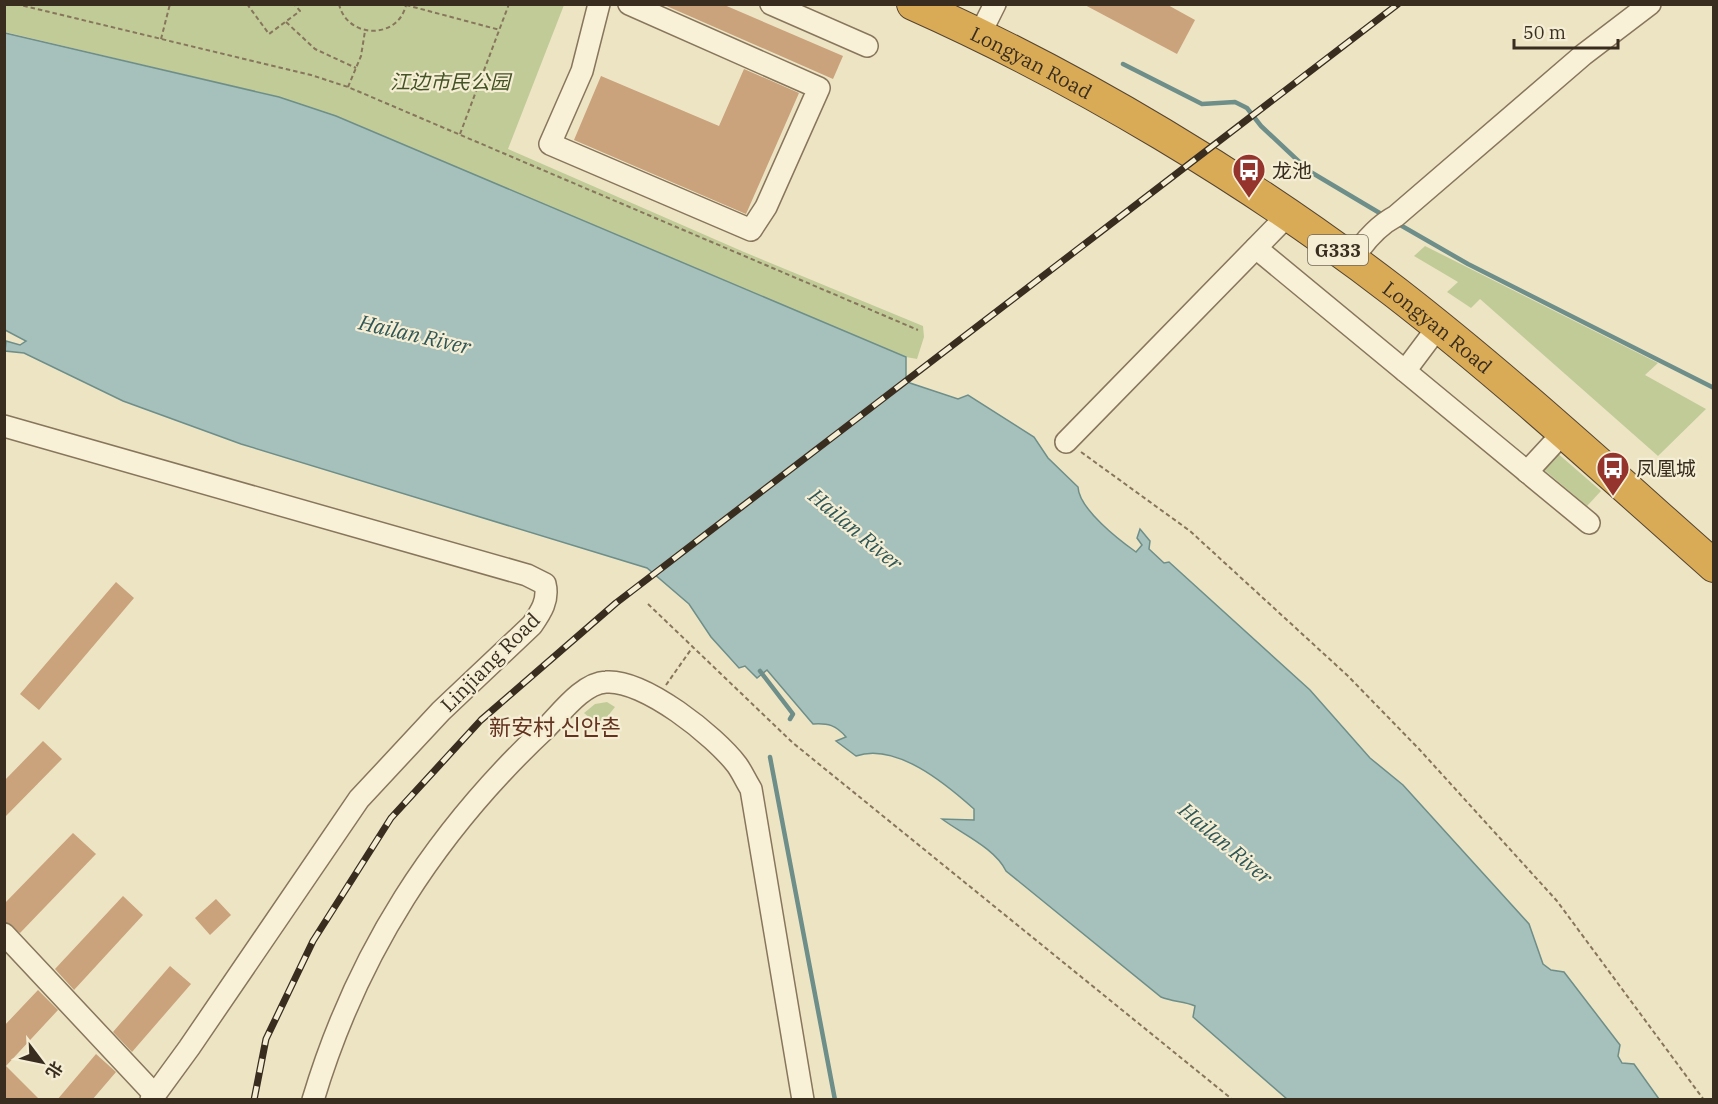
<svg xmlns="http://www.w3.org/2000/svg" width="1718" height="1104" font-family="'IBM Plex Serif','Noto Sans SC','Noto Sans KR',serif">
<rect width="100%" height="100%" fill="#ede4c4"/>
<g fill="#c1cb98">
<path d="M5 5H564L508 149 744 252 923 326 924 337 917 359 906 357 336 116 279 97 5 32Z"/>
<path d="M1425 246 1658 363 1645 375 1706 409 1658 456 1480 299 1471 308 1447 292 1458 282 1414 256Z"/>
<path d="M1556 452 1601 491 1587 506 1542 468Z"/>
<path d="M607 702 615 707 600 726 584 713 595 704Z"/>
</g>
<path fill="#a6c0bb" stroke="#6d8e89" stroke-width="1.5" d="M5 33 279 97 336 116 906 357V379L910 383 958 399 968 395 1034 437 1048 458 1078 487C1079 509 1119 540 1136 552L1142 545 1137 538 1140 529 1150 541 1149 549 1164 563 1169 562 1310 690 1370 758 1403 785 1529 924 1543 964 1551 970 1564 972 1620 1045 1618 1056 1622 1063 1634 1064 1659 1099H1287L1193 1017 1195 1006C1184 1001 1173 1002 1161 997L1006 871C995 848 962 834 942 819L974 820V809C946 784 896 742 856 756L836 741 846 737C836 725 828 723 813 724L767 670 757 678 745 666 739 668 711 637 689 604 647 568 241 444 123 401 24 353 5 351 6 341 20 345 26 341 5 330Z"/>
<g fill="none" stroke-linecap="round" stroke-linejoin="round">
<g stroke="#6d8e89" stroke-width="4.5">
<path d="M1123 64 1202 104 1235 102 1247 108 1261 126 1309 171 1383 215"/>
<path d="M1395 222 1468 264 1714 388"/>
<path d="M760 671 793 714 790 719"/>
<path d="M770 757 835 1100"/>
</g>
</g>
<g fill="#caa27b">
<path d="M662 4H722L843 56 833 79Z"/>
<path d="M1083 4H1166L1195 20 1177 54Z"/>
<path d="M744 69 799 93 746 214 574 140 601 76 719 126Z"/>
<path d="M116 582 134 598 39 710 20 694Z"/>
<path d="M43 741 62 759 4 818V781Z"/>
<path d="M73 833 96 854 20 933 4 922V904Z"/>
<path d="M123 896 143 915 74 990 55 969Z"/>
<path d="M216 899 231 915 210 935 195 918Z"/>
<path d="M170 966 191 984 132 1052 113 1032Z"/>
<path d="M38 990 58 1010 6 1066 40 1100H4V1026Z"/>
<path d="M96 1054 116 1072 92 1100H57Z"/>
</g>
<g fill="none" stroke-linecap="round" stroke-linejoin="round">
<g stroke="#87765b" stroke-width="24">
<g id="minor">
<path d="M599 4 582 71 550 144 751 230 766 207 819 88 629 4"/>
<path d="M771 4 867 46"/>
<path d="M979 36 995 4"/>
<path d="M1256 248 1589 523"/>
<path d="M1352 260C1363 243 1377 226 1396 216L1583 55 1650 4"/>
<path d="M1405 371 1438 327"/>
<path d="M4 426 527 575 545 584C549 600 541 612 532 625L441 711 359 799 189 1048 151 1100"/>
<path d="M1066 442 1287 216"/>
<path d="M1527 472 1563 433"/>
<path d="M4 934 155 1095"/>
<path d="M313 1100C357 953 435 832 546 728 561 713 583 683 606 682 644 679 715 736 737 765 742 772 746 781 751 789L803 1100"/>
</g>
</g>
<g stroke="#55442f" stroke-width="34">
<g id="highway">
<path id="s1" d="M913 4C1079 78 1251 181 1395 292 1506 378 1609 473 1714 566"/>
</g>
</g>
<g stroke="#87765b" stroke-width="2" stroke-dasharray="4.5 3" stroke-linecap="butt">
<path d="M16 4 311 75 348 87 918 330"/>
<path d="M247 4 269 34 300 11 294 4"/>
<path d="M339 4C347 39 398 40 406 5"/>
<path d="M406 5 500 30"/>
<path d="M286 22 315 49 356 68"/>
<path d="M161 39 170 4"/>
<path d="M348 87 361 56 365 31"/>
<path d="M460 134 509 4"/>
<path d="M1081 452 1190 531 1348 676 1419 749 1557 901 1704 1100"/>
<path d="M648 604 793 743 1233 1100"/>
<path d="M666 685 692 648"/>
</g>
<use href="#minor" stroke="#f8f1d7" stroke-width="21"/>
<use href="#highway" stroke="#daab57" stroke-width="32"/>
<g stroke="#382d1f" stroke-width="7">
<path id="rail" d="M254 1100 266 1039 313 941 391 818 481 720 616 603 1398 4"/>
</g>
<use href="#rail" stroke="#f5eed4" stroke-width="4.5" stroke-dasharray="14" stroke-linecap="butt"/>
</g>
<defs>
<g id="bus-pin" transform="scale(1.725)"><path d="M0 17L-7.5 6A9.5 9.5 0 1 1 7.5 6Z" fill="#95342d" stroke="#f5eed4"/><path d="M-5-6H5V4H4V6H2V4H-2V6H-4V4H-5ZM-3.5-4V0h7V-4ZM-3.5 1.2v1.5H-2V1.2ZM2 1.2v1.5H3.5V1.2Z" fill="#fff"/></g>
</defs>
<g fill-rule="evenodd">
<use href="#bus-pin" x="1249" y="170"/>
<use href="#bus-pin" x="1613" y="468"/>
</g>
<g text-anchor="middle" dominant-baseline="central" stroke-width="4.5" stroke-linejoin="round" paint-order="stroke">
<rect fill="#f5eed4" stroke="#716755" stroke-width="1.5" x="1308" y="235" width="60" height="30" rx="4.5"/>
<g font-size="18" font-weight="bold" fill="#382d1f">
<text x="1338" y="250">G333</text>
</g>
<g font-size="20" fill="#382d1f" stroke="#f5eed4">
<text stroke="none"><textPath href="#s1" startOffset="132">Longyan Road</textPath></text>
<text stroke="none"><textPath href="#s1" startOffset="618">Longyan Road</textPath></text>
<text transform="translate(490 662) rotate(-45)">Linjiang Road</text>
</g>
<g font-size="20" font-style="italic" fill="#445326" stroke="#f5eed4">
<text x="450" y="81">江边市民公园</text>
</g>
<g font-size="20" fill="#382d1f" stroke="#f5eed4" text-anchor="start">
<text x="1272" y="170">龙池</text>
<text x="1636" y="468">凤凰城</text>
</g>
<g font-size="21" font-style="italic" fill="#2e5657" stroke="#f5eed4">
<text transform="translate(415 334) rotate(13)">Hailan River</text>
<text transform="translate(856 529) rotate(40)">Hailan River</text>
<text transform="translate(1226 843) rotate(40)">Hailan River</text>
</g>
<g font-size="22" fill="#63331f" stroke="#f5eed4">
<text x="555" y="726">新安村 신안촌</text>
</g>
</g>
<rect width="1718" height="1104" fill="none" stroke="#382d1f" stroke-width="12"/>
<g transform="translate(42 1062) rotate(122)" stroke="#f5eed4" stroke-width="4.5" paint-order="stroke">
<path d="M0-4.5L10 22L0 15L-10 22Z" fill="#382d1f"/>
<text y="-9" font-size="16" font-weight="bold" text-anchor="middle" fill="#382d1f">北</text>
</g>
<path d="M1514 39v9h104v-9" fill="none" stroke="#382d1f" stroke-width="3"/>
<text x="1523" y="39" font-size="18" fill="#382d1f" stroke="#f5eed4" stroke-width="4.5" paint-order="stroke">50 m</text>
</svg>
